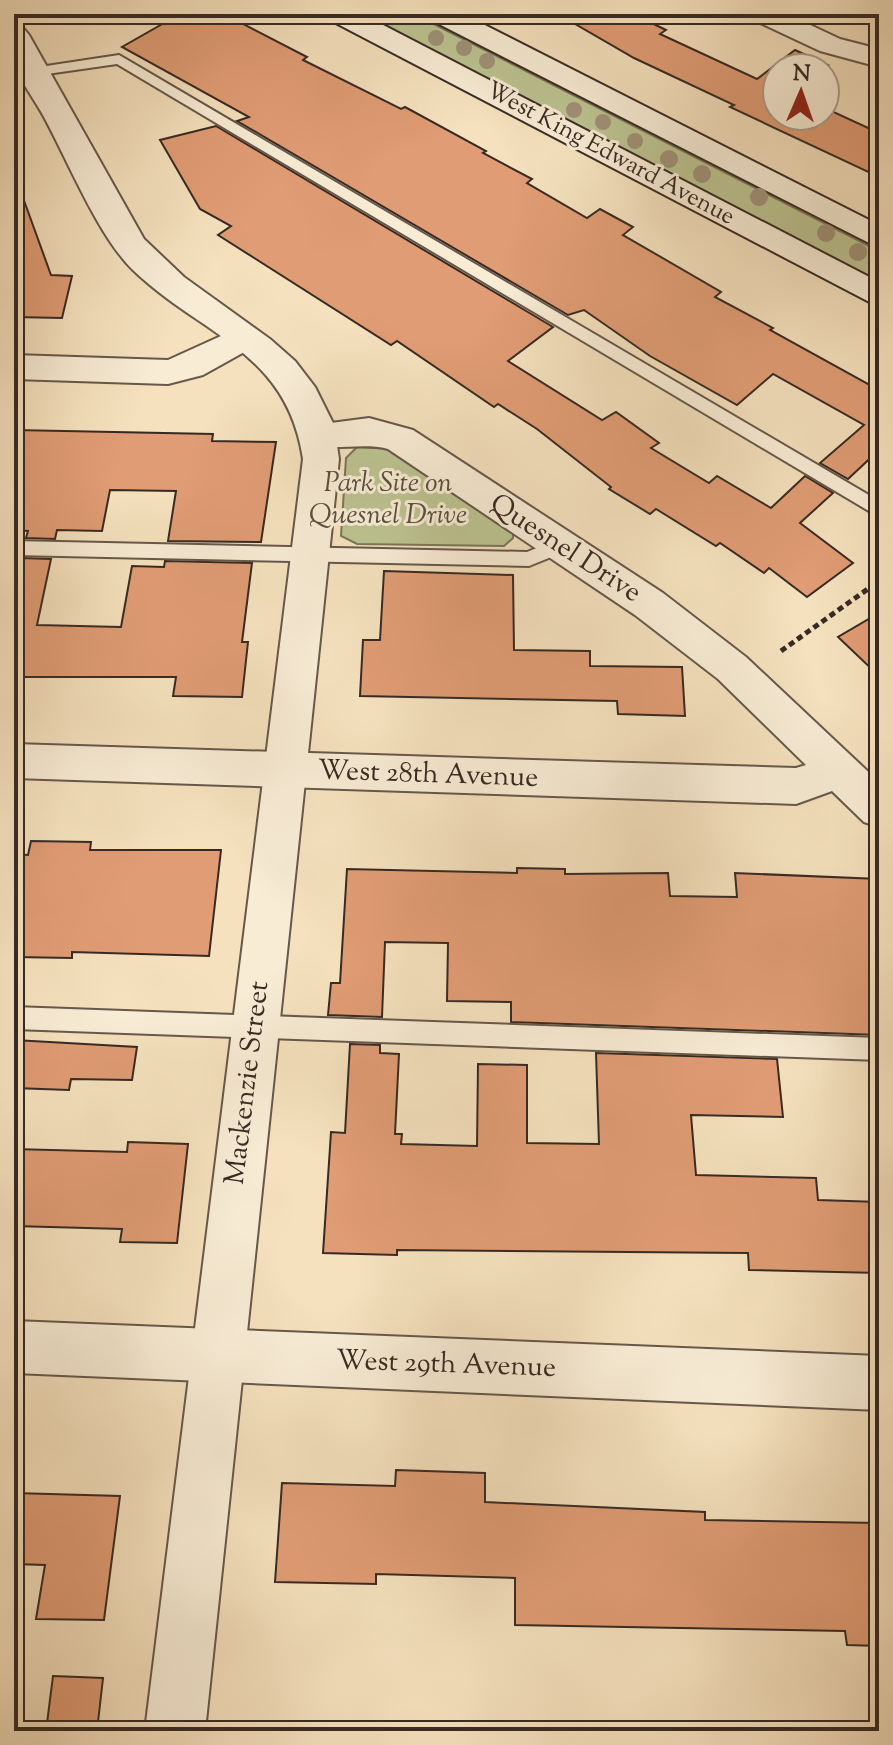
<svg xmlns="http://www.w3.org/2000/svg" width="893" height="1745" font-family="'Sorts Mill Goudy',serif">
<rect width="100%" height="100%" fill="#f5e1be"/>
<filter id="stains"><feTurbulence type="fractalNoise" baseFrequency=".0025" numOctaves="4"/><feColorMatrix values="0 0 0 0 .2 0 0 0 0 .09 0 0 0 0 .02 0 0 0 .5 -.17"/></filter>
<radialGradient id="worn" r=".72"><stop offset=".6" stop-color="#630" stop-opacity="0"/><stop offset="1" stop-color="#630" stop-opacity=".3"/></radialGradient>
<g fill="#bcc391" stroke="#7a765a" stroke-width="2">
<path d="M358 14H414L879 251V284Z"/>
<path d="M360 444 386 447 513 533V538L504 546 357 544 341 536 346 458Z"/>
</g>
<g fill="#e09c74" stroke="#372a24" stroke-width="2">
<path d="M180 14H224L307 57 303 60 401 109 405 107 486 151 483 153 532 179 527 183 587 218 600 209 633 227 623 235 721 292 715 297 773 328 770 330 879 390V450L848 479 820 463 864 425 773 374 737 405 650 356 584 310 568 315 237 121 249 117 122 47Z"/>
<path d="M558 14H633L666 30 660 34 757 79 795 50 828 65 823 68H777V116H825V108L879 133V177L730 107 734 105 634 58Z"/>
<path d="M216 126 553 327 508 361 602 420 616 412 659 443 651 448 709 483 717 476 771 508 805 476 833 493 800 523 853 563 807 597 769 568 764 573 720 543 716 546 656 509 650 514 609 489 611 487 537 429 498 404 494 407 397 341 391 345 218 235 231 226 200 209 160 140Z"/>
<path d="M18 184 51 275 72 276 62 318 14 317V185Z"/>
<path d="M14 430 213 434 212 441 276 442 261 542 168 541 176 491 110 490 102 531 57 530 55 539 26 538 28 531 14 530Z"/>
<path d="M21 558 51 559 37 625 121 627 132 566 164 567 165 561 252 563 242 642H248L242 697 173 696 176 677H14V588Z"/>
<path d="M384 571 513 575 514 650 590 651V666L682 667 685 716 618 714 617 701 360 696 363 640H380Z"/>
<path d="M879 613V676L838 637Z"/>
<path d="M31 841 91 842 90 850H221L209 956 72 952V958L14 957V854L28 855Z"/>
<path d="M517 868 565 869V874L668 873 670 896 737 897 735 873 879 879V1035L511 1022V1002L447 1001 448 943 385 942 382 1017 328 1015 331 983H340L347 869 517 873Z"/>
<path d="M14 1040 137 1047 132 1080 71 1079 69 1090 14 1088Z"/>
<path d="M350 1044 380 1045V1053L399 1054 395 1134H402L401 1144 477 1146 478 1064 527 1065V1143L599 1144 596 1053 777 1059 783 1117 691 1115 696 1175 816 1178 818 1200 879 1202V1273L749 1270 748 1253 397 1250V1255L323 1253 331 1132 345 1133Z"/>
<path d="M128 1142 188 1144 177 1243 120 1242 122 1229 14 1226V1149L127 1152Z"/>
<path d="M396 1470 485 1473V1502L705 1512V1520L879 1523V1646L847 1645 845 1631 515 1625V1578L376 1574V1584L275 1582 282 1483 395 1486Z"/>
<path d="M14 1493 120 1496 104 1620 36 1619 45 1565 14 1564Z"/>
<path d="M53 1676 103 1678 97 1731H46Z"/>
</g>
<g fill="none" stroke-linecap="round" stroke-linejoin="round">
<g stroke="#66584a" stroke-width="4">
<g id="service">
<path d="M119 55 879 501V517L117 64 33 76 26 72 33 68Z"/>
<path d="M559 539 569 546 566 551 529 566 14 555V541L527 552Z"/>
<path d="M14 1007 879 1038V1060L14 1029Z"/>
</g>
</g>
<g stroke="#66584a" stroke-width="4">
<g id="minor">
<path d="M750 14H787L840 39 879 49V67L820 51 754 20Z"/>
<path d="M243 326 255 330 260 338 255 346 203 375 168 384 14 379V355L168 360Z"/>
<path d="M369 418 413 430 663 593 746 657 879 782V827L864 822 832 791 796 804 14 778V744L796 768 806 765 718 679 635 615 388 449C361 442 334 452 308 444L303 435 308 426Z"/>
<path d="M14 1321 879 1356V1410L14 1373Z"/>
</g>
</g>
<g stroke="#66584a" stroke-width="4">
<path id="tertiary" d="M14 26 24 29 29 35 144 239 184 277 270 339 295 361 315 387 334 425 339 459 205 1731H145L303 459C287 351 202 336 133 270 98 236 68 161 44 117 35 100 20 81 14 63 11 52 14 37 14 26Z"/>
</g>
<g stroke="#372a24" stroke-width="4">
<g id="secondary">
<path d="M326 14H362L879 282V307L330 20Z"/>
<path d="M427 14H463L879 225V248L431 20Z"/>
</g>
</g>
<path stroke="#372a24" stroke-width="5" stroke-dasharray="6 4" stroke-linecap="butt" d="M781 651 879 581"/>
<use href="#service" fill="#f8ecd5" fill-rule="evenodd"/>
<use href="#minor" fill="#f8ecd5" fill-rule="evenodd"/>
<use href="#tertiary" fill="#f8ecd5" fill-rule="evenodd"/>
<use href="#secondary" fill="#f8ecd5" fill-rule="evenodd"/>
</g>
<g fill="#9f9178">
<circle cx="436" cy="38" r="8"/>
<circle cx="464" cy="48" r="8"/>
<circle cx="487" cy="61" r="8"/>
<circle cx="574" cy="110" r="8"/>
<circle cx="603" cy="122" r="8"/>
<circle cx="635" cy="141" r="8"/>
<circle cx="669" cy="159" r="9"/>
<circle cx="702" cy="174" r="9"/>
<circle cx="759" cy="197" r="9"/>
<circle cx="826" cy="233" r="9"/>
<circle cx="858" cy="252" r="9"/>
</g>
<g text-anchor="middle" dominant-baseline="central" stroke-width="6" stroke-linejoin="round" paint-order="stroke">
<g font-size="24" fill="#372a24" stroke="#f8ecd5">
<text transform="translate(610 154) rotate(28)">West King Edward Avenue</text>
</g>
<g font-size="28" font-style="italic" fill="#58503f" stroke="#f8ecd5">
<text x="388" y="484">Park Site on<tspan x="388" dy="32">Quesnel Drive</tspan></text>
</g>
<g font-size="28" fill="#372a24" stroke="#f8ecd5">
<text transform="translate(565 549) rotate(33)">Quesnel Drive</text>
<text transform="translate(428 775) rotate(2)">West 28th Avenue</text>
<text transform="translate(248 1083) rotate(-83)">Mackenzie Street</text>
<text transform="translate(446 1365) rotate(2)">West 29th Avenue</text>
</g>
</g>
<rect width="893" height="1745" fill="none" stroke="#f5e1be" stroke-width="48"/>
<rect x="16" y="16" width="861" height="1713" fill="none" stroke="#372a24" stroke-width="4"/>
<rect x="24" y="24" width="845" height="1697" fill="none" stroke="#372a24" stroke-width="2"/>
<g transform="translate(801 92) rotate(2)"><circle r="38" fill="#f8ecd5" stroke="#ab9e8e" stroke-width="2"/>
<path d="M0-6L14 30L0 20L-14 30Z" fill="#8f2418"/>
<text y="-12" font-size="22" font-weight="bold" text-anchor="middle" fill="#372a24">N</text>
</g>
<rect width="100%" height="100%" filter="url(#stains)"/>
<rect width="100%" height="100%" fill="url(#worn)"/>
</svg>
